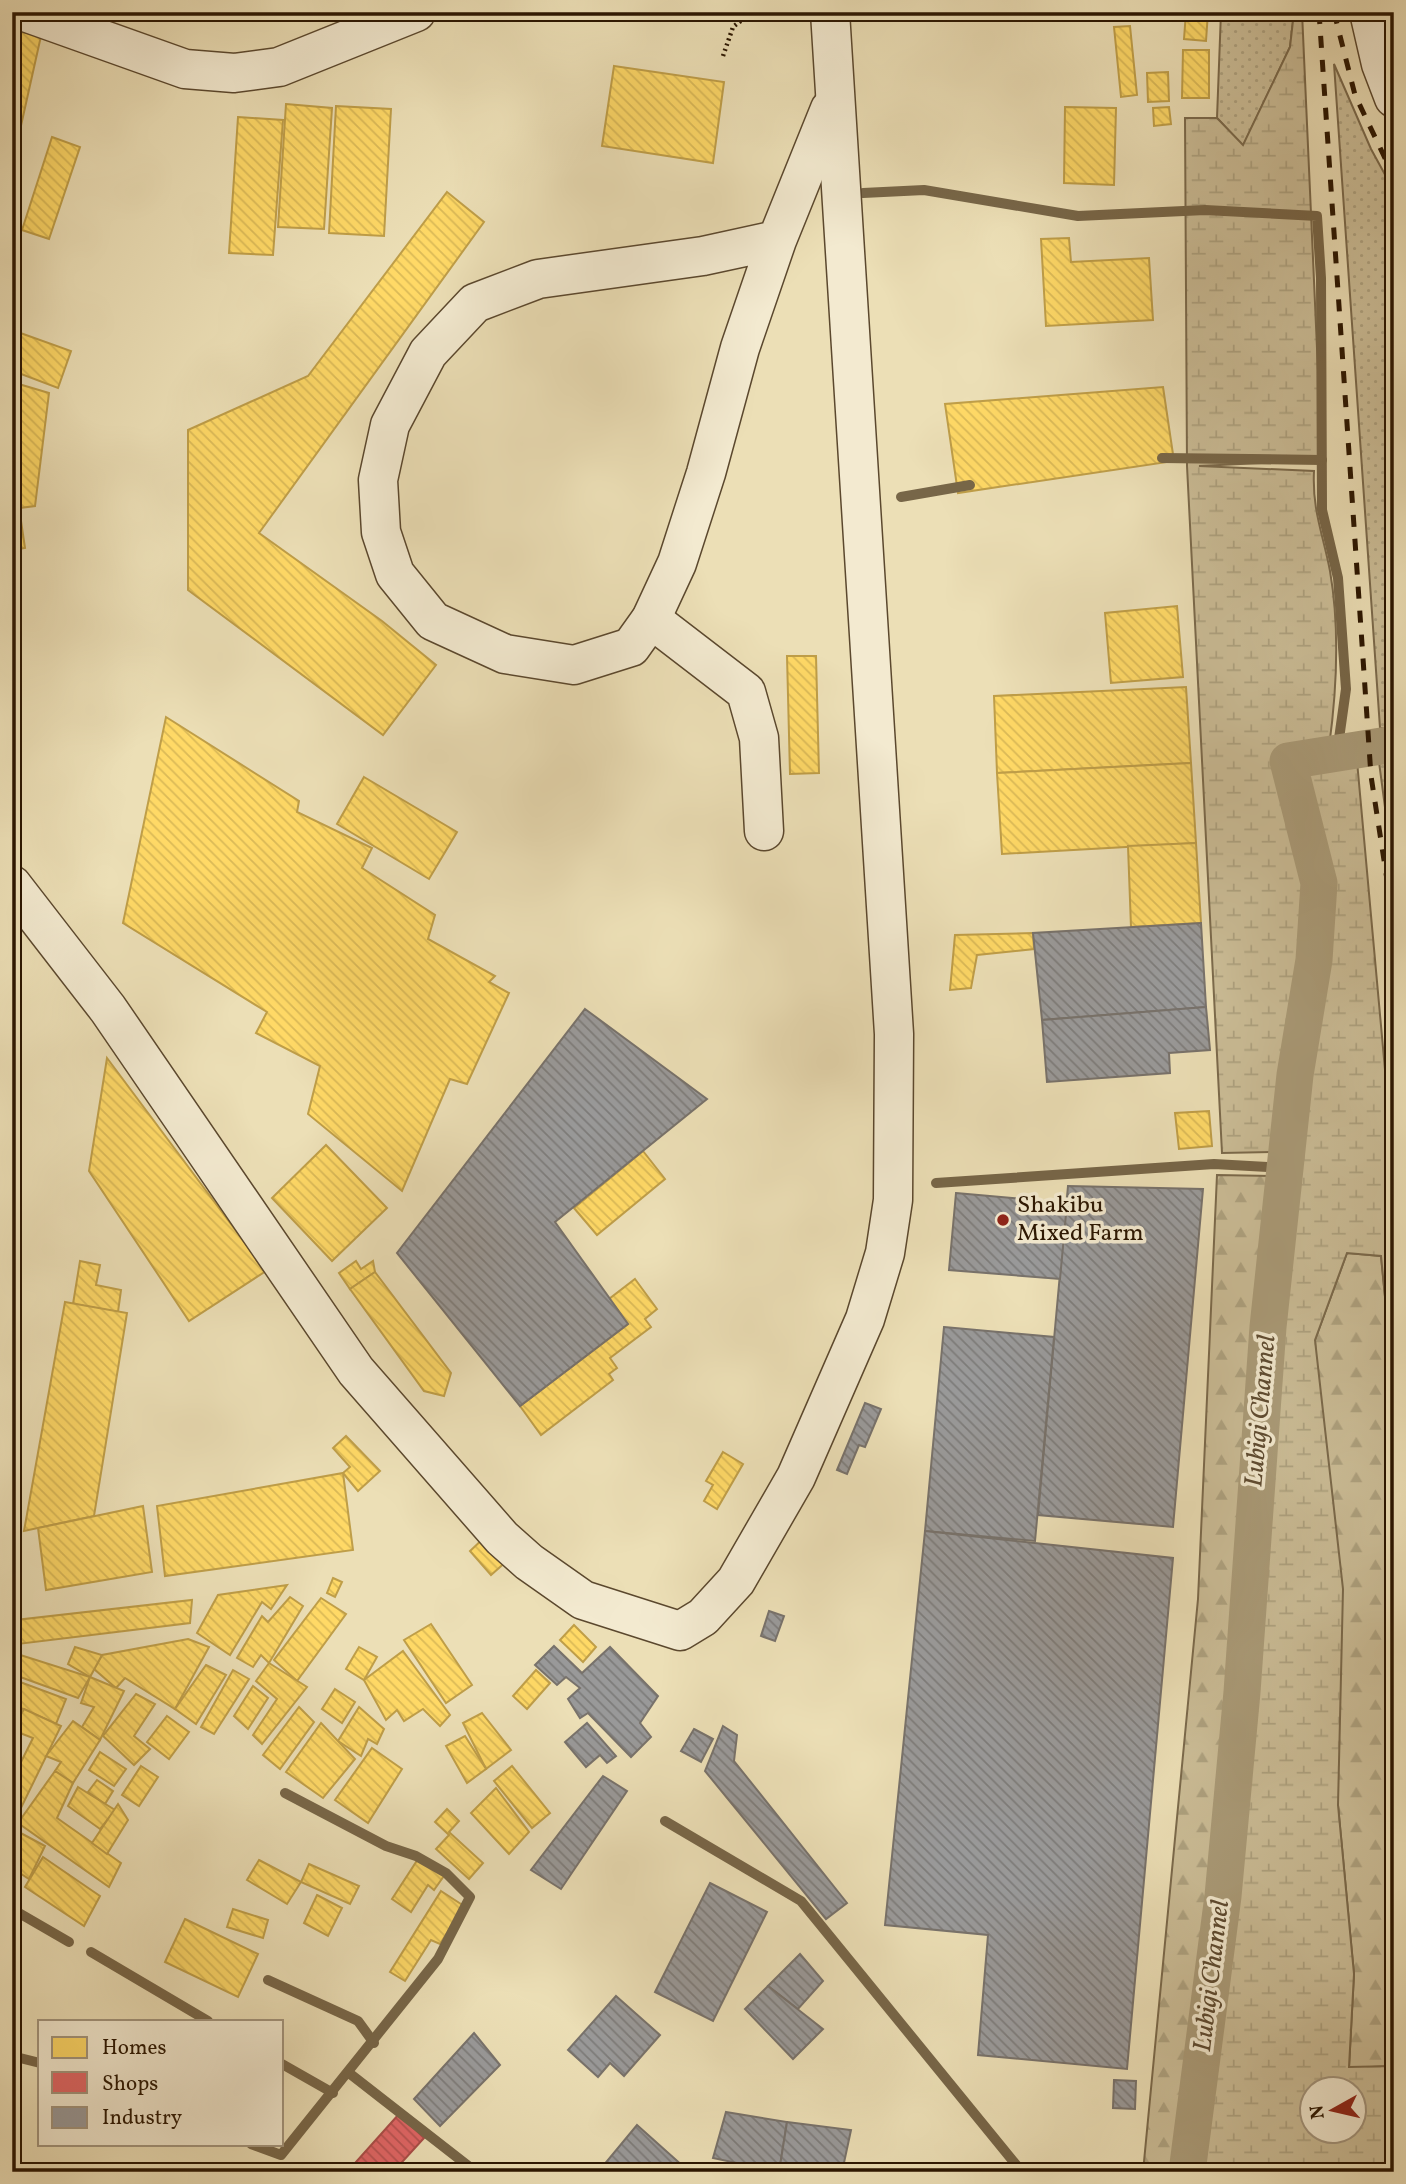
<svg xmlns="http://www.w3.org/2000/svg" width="1406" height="2184" font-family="Vollkorn,serif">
<defs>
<pattern id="grass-dots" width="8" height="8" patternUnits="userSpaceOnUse" patternTransform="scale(1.75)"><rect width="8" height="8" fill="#cbbd97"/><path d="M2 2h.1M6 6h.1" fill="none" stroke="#aea280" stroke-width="1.8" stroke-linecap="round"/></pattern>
<pattern id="forest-firs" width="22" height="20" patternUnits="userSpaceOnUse" patternTransform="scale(1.75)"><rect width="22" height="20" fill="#cbbd97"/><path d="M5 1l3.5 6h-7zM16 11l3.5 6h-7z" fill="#aea280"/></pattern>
<pattern id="wetland-marsh" width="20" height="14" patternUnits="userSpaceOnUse" patternTransform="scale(1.75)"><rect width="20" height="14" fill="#cbbd97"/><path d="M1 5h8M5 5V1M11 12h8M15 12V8" fill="none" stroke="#aea280"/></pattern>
<pattern id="homes-back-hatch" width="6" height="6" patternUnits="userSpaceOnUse" patternTransform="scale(1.75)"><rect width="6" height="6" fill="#ffd966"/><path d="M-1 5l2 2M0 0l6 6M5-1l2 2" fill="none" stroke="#dbba57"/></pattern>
<pattern id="shops-back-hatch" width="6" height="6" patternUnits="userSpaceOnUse" patternTransform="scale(1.75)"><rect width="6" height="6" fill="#e06666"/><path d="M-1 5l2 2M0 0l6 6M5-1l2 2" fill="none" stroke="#b65352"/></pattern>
<pattern id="industry-back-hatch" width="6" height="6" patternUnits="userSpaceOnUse" patternTransform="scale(1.75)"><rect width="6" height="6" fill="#999"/><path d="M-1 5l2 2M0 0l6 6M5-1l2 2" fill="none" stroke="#7d7c7a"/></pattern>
</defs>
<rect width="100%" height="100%" fill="#ecdfb6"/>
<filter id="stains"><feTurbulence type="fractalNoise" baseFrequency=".00286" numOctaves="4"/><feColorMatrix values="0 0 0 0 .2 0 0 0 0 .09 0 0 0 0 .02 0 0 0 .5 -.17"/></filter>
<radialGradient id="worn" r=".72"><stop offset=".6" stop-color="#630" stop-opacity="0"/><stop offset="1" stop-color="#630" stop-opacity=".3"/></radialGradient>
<g fill="url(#grass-dots)" stroke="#7b6a4c" stroke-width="2">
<path d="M1221 12H1294L1290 47 1243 146 1217 118Z"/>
<path d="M1334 64 1371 149 1394 191V614L1388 634 1394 728H1380Z"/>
<path d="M1394 760V875L1379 762Z"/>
</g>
<g fill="url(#forest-firs)" stroke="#7b6a4c" stroke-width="2">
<path d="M1217 1175 1274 1176 1244 1498 1223 1790 1179 2172H1143L1198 1599Z"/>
<path d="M1347 1253 1381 1256 1394 1388V2066L1349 2068 1354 1974 1338 1805 1315 1340Z"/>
</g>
<g fill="url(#wetland-marsh)" stroke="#7b6a4c" stroke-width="2" fill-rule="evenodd">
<path d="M1294 12H1302L1322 460 1199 466 1314 471C1312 510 1323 534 1330 571 1340 629 1337 689 1329 747L1279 758 1309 887 1305 957 1276 1152 1222 1153 1187 466 1185 118H1217L1243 145 1290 47Z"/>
<path d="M1357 761 1394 1169V1388L1381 1256 1347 1253 1315 1340 1343 1589 1338 1805 1354 1974 1349 2067 1394 2066V2172H1202L1239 1883 1290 1193 1327 893 1299 771ZM1312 2090H1354V2132H1312Z"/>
</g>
<g fill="url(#homes-back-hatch)" stroke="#bf9e48" stroke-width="2">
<path d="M1186 12H1208L1206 41 1184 39Z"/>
<path d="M1130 26 1137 95 1121 97 1114 27Z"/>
<path d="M12 30 41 36 12 166Z"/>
<path d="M1183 50H1209V98H1182Z"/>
<path d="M614 66 724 82 713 163 602 146Z"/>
<path d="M1168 72 1169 101 1148 102 1147 73Z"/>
<path d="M286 104 332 108 324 229 278 227Z"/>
<path d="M336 106 391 109 384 236 329 233Z"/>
<path d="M1065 107 1116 108 1114 185 1064 183Z"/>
<path d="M1169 107 1171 124 1154 126 1153 108Z"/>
<path d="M238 117 283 120 273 255 229 253Z"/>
<path d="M52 137 80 147 49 239 22 230Z"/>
<path d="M447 192 484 222 259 533 382 621 436 665 383 735 188 590V430L308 376Z"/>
<path d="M1069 238 1071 262 1149 258 1153 320 1046 326 1041 239Z"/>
<path d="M12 330 71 351 58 388 16 372 12 380Z"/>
<path d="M12 382 49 393 35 506 12 509Z"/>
<path d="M1163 387 1174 461 958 493 945 404Z"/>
<path d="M21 521 25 548 12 550V523Z"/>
<path d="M1177 606 1183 677 1111 683 1105 613Z"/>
<path d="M787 656H816L819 773 790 774Z"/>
<path d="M1186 687 1191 763 997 773 994 696Z"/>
<path d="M166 717 299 801 297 812 372 848 362 868 435 915 428 939 495 976 489 982 509 993 467 1084 450 1079 402 1191 308 1114 320 1066 256 1033 267 1012 123 923Z"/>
<path d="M1191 763 1196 843 1002 854 997 773Z"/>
<path d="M364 777 457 832 429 879 337 824Z"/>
<path d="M1196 843 1201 923 1131 927 1128 846Z"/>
<path d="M1033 933 1034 949 977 955 971 988 950 990 955 935Z"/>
<path d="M107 1058 266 1271 189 1321 89 1171Z"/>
<path d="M1209 1111 1212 1146 1179 1149 1175 1113Z"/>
<path d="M326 1145 387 1208 332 1261 272 1198Z"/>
<path d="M643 1151 665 1179 597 1235 574 1208Z"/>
<path d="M80 1261 100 1265 96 1285 121 1290 118 1312 73 1304Z"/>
<path d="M356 1261 361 1269 373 1261 375 1272 350 1289 339 1273Z"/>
<path d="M375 1272 451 1373 444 1396 424 1391 350 1289Z"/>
<path d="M635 1279 657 1309 645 1319 651 1327 610 1358 617 1368 609 1374 613 1380 541 1435 520 1406 628 1324 609 1299Z"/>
<path d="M65 1302 127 1313 94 1516 24 1531Z"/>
<path d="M346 1436 380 1471 358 1491 343 1473 350 1467 333 1448Z"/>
<path d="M723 1452 743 1464 717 1509 704 1501 713 1485 706 1481Z"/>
<path d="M343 1473 353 1550 165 1576 157 1506Z"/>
<path d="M143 1506 152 1572 46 1590 38 1528Z"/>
<path d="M486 1536 508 1560 491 1575 470 1551Z"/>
<path d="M333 1578 342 1582 335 1597 327 1593Z"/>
<path d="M287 1585 271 1609 262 1602 230 1655 197 1633 218 1595Z"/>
<path d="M290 1597 303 1606 269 1663 261 1655 253 1667 237 1658 262 1616 268 1622Z"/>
<path d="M321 1598 346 1614 297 1681 274 1660Z"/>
<path d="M192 1600 190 1623 18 1644 16 1620Z"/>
<path d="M431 1624 472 1685 446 1703 404 1640Z"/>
<path d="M574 1625 596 1647 583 1662 560 1640Z"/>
<path d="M188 1639 209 1647 175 1709 125 1678 116 1688 94 1669 102 1655Z"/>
<path d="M75 1647 102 1655 90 1677 68 1664Z"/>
<path d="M359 1647 377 1657 364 1680 346 1669Z"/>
<path d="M403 1651 450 1715 440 1726 423 1709 404 1721 397 1710 386 1720 364 1680Z"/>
<path d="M14 1653 90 1677 78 1698 12 1674Z"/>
<path d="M269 1663 307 1687 262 1744 253 1735 277 1699 256 1681Z"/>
<path d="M206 1665 226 1675 196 1724 175 1709Z"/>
<path d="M233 1670 249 1679 214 1734 201 1727Z"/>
<path d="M536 1670 550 1683 527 1709 513 1696Z"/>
<path d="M90 1677 124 1691 100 1740 82 1727 94 1707 81 1703Z"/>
<path d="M12 1679 66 1699 56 1724 12 1704Z"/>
<path d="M253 1686 268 1698 248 1729 234 1716Z"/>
<path d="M335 1689 355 1702 342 1723 322 1709Z"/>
<path d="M136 1694 155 1704 134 1736 150 1749 134 1765 103 1736Z"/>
<path d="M299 1707 314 1722 280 1769 263 1755Z"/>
<path d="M359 1707 384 1729 377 1744 368 1739 361 1756 338 1741Z"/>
<path d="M24 1709 61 1726 17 1816 12 1813V1780L33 1738 12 1730Z"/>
<path d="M482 1713 511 1750 486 1769 463 1723Z"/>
<path d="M167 1716 189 1732 169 1759 147 1742Z"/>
<path d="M73 1721 100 1740 73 1783 55 1771 61 1762 46 1756Z"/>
<path d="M321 1723 355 1759 323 1798 286 1772Z"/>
<path d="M465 1736 486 1769 467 1783 446 1746Z"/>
<path d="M372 1748 402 1769 368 1823 335 1800Z"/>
<path d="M100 1752 126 1769 114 1786 89 1770Z"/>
<path d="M141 1766 158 1777 139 1806 122 1795Z"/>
<path d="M512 1766 550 1813 532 1828 494 1781Z"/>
<path d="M55 1771 73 1783 57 1818 121 1863 109 1887 18 1823Z"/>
<path d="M97 1780 113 1791 105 1804 88 1792Z"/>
<path d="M78 1787 115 1810 100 1829 68 1806Z"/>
<path d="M496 1788 529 1832 509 1854 471 1813Z"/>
<path d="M118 1804 128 1820 107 1854 92 1843Z"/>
<path d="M447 1809 459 1821 449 1832 483 1863 469 1879 436 1849 449 1835 435 1822Z"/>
<path d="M15 1830 45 1846 29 1879 12 1868V1834Z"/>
<path d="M420 1856 446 1873 434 1890 428 1885 411 1912 392 1899Z"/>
<path d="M43 1857 100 1896 84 1926 25 1887Z"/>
<path d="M259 1860 301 1882 287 1904 247 1880Z"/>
<path d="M309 1864 359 1886 350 1904 301 1882Z"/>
<path d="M441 1891 464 1906 440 1944 431 1940 405 1981 390 1972Z"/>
<path d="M317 1895 342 1908 328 1936 304 1923Z"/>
<path d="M233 1909 268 1920 263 1938 227 1927Z"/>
<path d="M185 1919 258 1954 238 1997 165 1962Z"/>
</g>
<path fill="url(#shops-back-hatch)" stroke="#aa4e48" stroke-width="2" d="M399 2114 424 2138 393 2172H347Z"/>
<g fill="url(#industry-back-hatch)" stroke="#78726b" stroke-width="2">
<path d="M1201 923 1206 1007 1042 1020 1033 933Z"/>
<path d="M1206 1007 1210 1050 1169 1053 1170 1073 1047 1082 1042 1020Z"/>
<path d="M585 1009 707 1099 555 1222 628 1324 520 1406 397 1253Z"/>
<path d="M1068 1186 1203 1189 1173 1527 1038 1515Z"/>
<path d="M956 1193 1067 1203 1060 1279 949 1270Z"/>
<path d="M944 1327 1054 1337 1035 1541 925 1531Z"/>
<path d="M865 1403 881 1409 865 1447 859 1445 847 1474 837 1470Z"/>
<path d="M925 1531 1173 1558 1127 2069 978 2055 988 1935 885 1925Z"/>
<path d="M769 1611 784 1616 775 1641 761 1636Z"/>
<path d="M554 1646 582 1673 610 1647 658 1696 640 1723 651 1737 631 1757 588 1713 580 1718 568 1699 580 1688 566 1677 557 1685 535 1665Z"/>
<path d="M587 1723 616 1756 607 1763 600 1755 586 1767 565 1742Z"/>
<path d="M723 1726 737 1735 734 1761 847 1903 826 1919 705 1771Z"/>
<path d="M694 1729 713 1739 701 1762 681 1751Z"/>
<path d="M603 1776 627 1791 561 1889 531 1870Z"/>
<path d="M710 1883 767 1912 713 2021 655 1992Z"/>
<path d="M800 1954 823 1981 798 2009 768 1986Z"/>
<path d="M768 1986 823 2029 793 2059 745 2009Z"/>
<path d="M616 1996 660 2035 624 2076 610 2063 598 2077 568 2050Z"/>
<path d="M474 2033 500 2065 440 2126 414 2099Z"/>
<path d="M1114 2080 1136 2081 1135 2109 1113 2108Z"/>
<path d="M726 2112 787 2122 779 2172 713 2158Z"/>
<path d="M787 2122 851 2130 842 2172H779Z"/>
<path d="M637 2125 684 2167 679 2172H598Z"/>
</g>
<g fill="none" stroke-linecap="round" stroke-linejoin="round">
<g stroke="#776648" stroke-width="10">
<path d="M863 193 924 190 1078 216 1205 210 1317 216 1321 278 1322 510 1338 578 1346 689 1337 753"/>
<path d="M1162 458 1322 460"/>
<path d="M901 497 970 485"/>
<path d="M936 1183 1214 1164 1285 1168"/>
<path d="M665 1821 801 1901 1022 2172"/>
<path d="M12 1909 69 1942"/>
<path d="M91 1952 208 2021"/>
<path d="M268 1980 358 2021 374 2043"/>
<path d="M12 2056 40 2063"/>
<path d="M282 2064 333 2093"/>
<path d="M349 2073 476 2172"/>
<path d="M251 2144 281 2155 438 1959 470 1897 446 1873 416 1856 386 1846 285 1793"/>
</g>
<path stroke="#aa9b78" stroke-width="37" d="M1187 2172 1223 1896 1242 1692 1268 1327 1295 1075 1314 960 1319 883 1288 761 1394 744"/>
<g stroke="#5b482e" stroke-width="41">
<g id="minor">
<path d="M25 12 185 69 234 73 279 67 416 12"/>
<path d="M1369 12 1381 64 1394 98"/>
<path d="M777 240 703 256 538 279 475 303 428 353 390 425 378 480 381 532 395 574 433 621 505 654 574 665 631 647 651 619 677 563 706 473 740 348 777 240 830 109"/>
<path d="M651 619 746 692 759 738 764 831"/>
<path d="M12 885 108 1009 356 1371 502 1538 529 1562 583 1600 680 1631 703 1617 736 1581 796 1477 865 1319 885 1253 893 1200 894 1034 830 12"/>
</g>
</g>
<path stroke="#2b1601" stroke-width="4.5" stroke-dasharray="2 3.5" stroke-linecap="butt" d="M723 56 733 27 752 12"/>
<use href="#minor" stroke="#f3ead0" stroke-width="38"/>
<g stroke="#2b1601" stroke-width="5" stroke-dasharray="12 12" stroke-linecap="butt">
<path d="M1319 12 1371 776 1394 925"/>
<path d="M1334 12 1355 95 1394 177"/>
</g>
</g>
<circle fill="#8f2418" stroke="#f3ead0" stroke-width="2.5" cx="1003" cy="1220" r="7"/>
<g text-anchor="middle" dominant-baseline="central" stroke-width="7" stroke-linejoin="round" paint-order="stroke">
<g font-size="24" fill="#2b1601" stroke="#f3ead0" text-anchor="start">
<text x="1017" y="1206">Shakibu<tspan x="1017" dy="28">Mixed Farm</tspan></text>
</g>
<g font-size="26" font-style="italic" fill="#5e4b31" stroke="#f3ead0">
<text transform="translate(1261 1411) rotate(-85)">Lubigi Channel</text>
<text transform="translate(1212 1976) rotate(-83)">Lubigi Channel</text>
</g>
</g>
<rect width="1406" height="2184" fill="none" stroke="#ecdfb6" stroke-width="42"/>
<rect x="14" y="14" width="1378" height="2156" fill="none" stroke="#2b1601" stroke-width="3.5"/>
<rect x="21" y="21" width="1364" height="2142" fill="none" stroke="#2b1601" stroke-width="2"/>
<rect x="38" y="2020" width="245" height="126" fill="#f3ead0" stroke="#a3957d" stroke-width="2"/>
<rect x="52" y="2037" width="35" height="21" fill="#ffd966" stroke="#a3957d" stroke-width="2"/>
<text x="102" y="2054" font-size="21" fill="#2b1601">Homes</text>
<rect x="52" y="2072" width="35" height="21" fill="#e06666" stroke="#a3957d" stroke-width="2"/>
<text x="102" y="2090" font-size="21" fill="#2b1601">Shops</text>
<rect x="52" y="2107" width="35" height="21" fill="#999999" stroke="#a3957d" stroke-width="2"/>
<text x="102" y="2124" font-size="21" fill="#2b1601">Industry</text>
<g transform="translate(1333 2110) rotate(262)"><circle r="33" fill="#f3ead0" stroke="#a3957d" stroke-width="2"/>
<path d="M0-5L12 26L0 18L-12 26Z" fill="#8f2418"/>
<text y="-10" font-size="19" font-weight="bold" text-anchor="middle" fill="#2b1601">N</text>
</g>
<rect width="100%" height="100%" filter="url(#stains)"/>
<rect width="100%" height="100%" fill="url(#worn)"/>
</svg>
